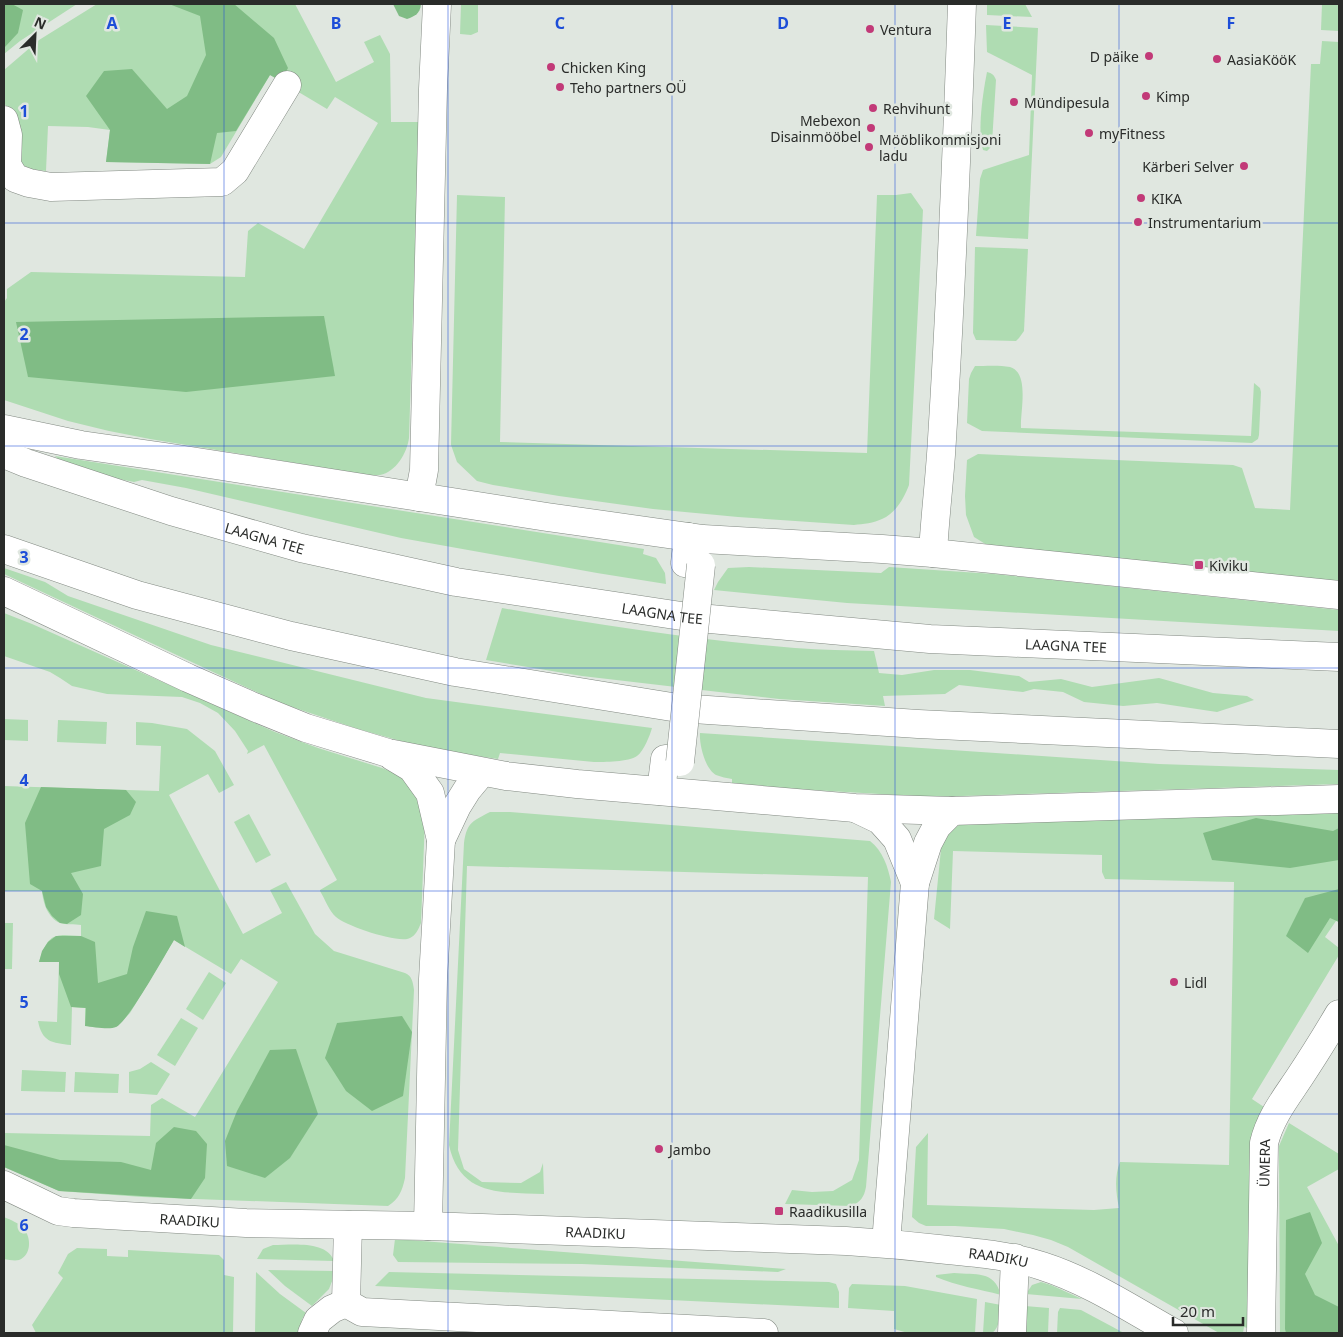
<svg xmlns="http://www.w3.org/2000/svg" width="1343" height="1337" font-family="'Noto Sans',sans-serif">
<rect width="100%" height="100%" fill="#e0e7e0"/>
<g fill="#afdcb2">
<path d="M4 4H77L20 41 4 54Z"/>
<path d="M97 4H295L336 82 374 62 364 42 380 35 390 54 391 122H419L409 438C407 453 396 472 380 475 376 475 372 475 368 475L150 439 109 431 68 421 4 400V302L7 298V289L31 272 245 277 248 231 258 223 304 249 378 123 335 97 327 109 270 75 221 157 210 164 106 162 110 130 88 127 48 126 46 171 30 169 20 164 7 107 4 103V70L39 40Z"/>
<path d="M461 4H478V32L471 35 460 34Z"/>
<path d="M987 4H1025L1032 17 987 15Z"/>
<path d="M1322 4H1339V31L1321 30Z"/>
<path d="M986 25 1038 28 1028 239 976 236 980 179 983 170 1029 155 1032 75 987 52Z"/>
<path d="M1322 41 1339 42V585L987 545 974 537 966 515 965 496 967 460 978 454 1233 465 1242 468 1255 508 1290 510 1311 64H1320Z"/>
<path d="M987 72C992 73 994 75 996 80L992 143 991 147 987 151 983 150C977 131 983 92 987 72Z"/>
<path d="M911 193 923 210 909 485C904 498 896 513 882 519 874 523 863 524 854 525L738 517 653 509 559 496 493 485 477 481 457 462 451 445 457 195 505 197 500 442 867 453 877 195H896Z"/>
<path d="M975 247 1028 249 1024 331 1019 338 1016 341 976 340 973 333Z"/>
<path d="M975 366C985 366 1000 365 1010 367 1030 373 1020 412 1021 428L1251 436 1254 383 1260 388 1261 392 1259 435 1258 439 1252 443 982 431 967 423 969 379 971 373Z"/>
<path d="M55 456 644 549 643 554 656 558 665 573 666 584 597 573 401 538 186 488 142 480 134 482 114 478 58 459Z"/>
<path d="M749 567 881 573 889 567 994 574 1339 610V631L847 603 714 590 718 582 728 568Z"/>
<path d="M4 568 45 582 68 596 211 645 426 698 652 728C650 735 644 751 637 756 629 762 604 762 594 762L500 753 498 759 444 751 408 743 358 729 298 709 276 701 213 672 4 574Z"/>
<path d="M502 608C599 625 697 640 795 648 821 650 848 650 874 651L879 673 902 675 934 670H970L1019 676 1029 682 1061 679 1092 687 1159 678 1213 693 1247 696 1254 700 1217 712 1157 703 1123 706 1084 702 1063 692 1034 689 1023 692 959 685 945 694 883 696 885 706 779 699 582 676 486 660Z"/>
<path d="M4 613 32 624 275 732 318 748 382 768 397 774 408 781 421 800 425 818 421 923C418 930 416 935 410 938 399 944 346 926 336 917 329 911 325 899 320 891V890L337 880 264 745 247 754 248 751 235 731 218 713 200 703 182 697 107 694 72 686 60 678 50 672 4 656Z"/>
<path d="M4 719 28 720V741L4 740Z"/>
<path d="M58 720 107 722 106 744 57 742Z"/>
<path d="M136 722 152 723 187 729 215 751 234 785 219 793 208 774 169 795 243 934 282 913 270 890 286 882 315 934 334 951 405 973C412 976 413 982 414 990L405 1178C402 1191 399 1199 388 1206L142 1197 59 1191 4 1167V1133L150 1136 151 1105 162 1098 195 1117 278 982 241 959 231 974 174 940 130 1013 116 1027 85 1026V1008L72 1007 71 1045C52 1043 42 1042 38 1021L57 1022 59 962H39C42 953 46 938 57 936 64 934 74 936 81 936V925C75 924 66 925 60 923 48 918 43 903 42 891H4V786L159 791 161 746 136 745Z"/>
<path d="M700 733 1159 764 1339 770V784L930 797 779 788 732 783V779C727 778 721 777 716 775 705 769 699 744 700 733Z"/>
<path d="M1339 809V922L1336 921 1325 937 1339 948V955L1252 1099 1267 1109 1251 1329 1244 1327 1243 1333H1219L1068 1247 1051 1240 1033 1235 1004 1229 955 1226H926L919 1223 912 1217 916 1147 928 1133 927 1205 1094 1210 1119 1208C1116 1193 1114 1177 1120 1162L1229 1165 1234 882 1105 879 1102 872V855L953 851 950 929 934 919 942 839 953 829 961 824Z"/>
<path d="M490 812H510L870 841C883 851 888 867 891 882L866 1187C864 1197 861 1202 851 1206L785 1204 792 1190 812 1192 833 1191 852 1180 859 1160 868 877 467 866 458 1150 464 1169 482 1182 521 1183 540 1172 543 1163 544 1194C502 1192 460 1197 449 1145L464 843C467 822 473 821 490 812Z"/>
<path d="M249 814 271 855 256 863 234 822Z"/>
<path d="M4 923H13L12 969H4Z"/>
<path d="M209 972 226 983 203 1020 186 1009Z"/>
<path d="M181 1018 198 1028 175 1066 157 1055Z"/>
<path d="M151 1062 170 1074 157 1095 129 1093V1072L140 1069Z"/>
<path d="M22 1070 66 1072 65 1092 21 1091Z"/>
<path d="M75 1072 119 1074 118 1093 74 1092Z"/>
<path d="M1289 1123 1339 1154V1169L1307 1187 1339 1246V1333H1280L1279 1146Z"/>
<path d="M4 1217C11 1220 19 1223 24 1229 31 1237 32 1255 19 1260 15 1261 9 1260 4 1259Z"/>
<path d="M395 1239 786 1269 778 1272 582 1264 398 1262 393 1255Z"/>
<path d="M273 1245C291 1245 327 1240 334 1261L257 1259 263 1249Z"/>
<path d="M77 1248 107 1249V1256L128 1257V1250L219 1255 224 1260V1275L234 1277 233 1333H36L32 1325 63 1278 58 1273 68 1254Z"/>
<path d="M268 1270 336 1271 329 1289 312 1306 285 1286Z"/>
<path d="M256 1272 280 1294 306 1313 302 1319 300 1333H255Z"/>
<path d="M389 1272 829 1282 836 1284 839 1292V1308L375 1286Z"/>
<path d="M954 1273C976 1275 994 1270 1001 1295 979 1289 957 1286 936 1277V1275Z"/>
<path d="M1041 1282 1051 1285 1082 1299 1026 1294 1032 1285Z"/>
<path d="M852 1284 905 1286 977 1299 975 1333H908L894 1329V1311L848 1308 849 1288Z"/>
<path d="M985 1302 1001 1305C1000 1313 1000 1328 992 1333 991 1333 985 1333 983 1333Z"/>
<path d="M1025 1306 1049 1308 1048 1333H1024Z"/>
<path d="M1060 1308 1081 1310 1124 1333H1057L1058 1312Z"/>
</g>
<g fill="#80bc85">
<path d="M4 4H12L23 10 18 33 4 48Z"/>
<path d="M169 4H234L274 38 288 68 281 81 270 75 236 131 217 133 210 164 106 162 110 130 86 96 104 71 132 69 167 109 187 96 206 55 200 16Z"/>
<path d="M393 4H421C420 14 415 16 407 19L399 16Z"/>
<path d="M324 316 335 376 186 392 28 377 16 322Z"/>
<path d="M41 787 126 790 136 802 130 815 104 829 101 866 71 873 83 894 81 915 67 924 60 923 52 916 46 907 42 891 30 884 25 823Z"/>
<path d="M1256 818 1333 831 1339 828V860L1290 868 1212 860 1203 833Z"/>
<path d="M1339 889V922L1330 918 1308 953 1286 936 1305 898Z"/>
<path d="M146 911 177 916 185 947 174 940C165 955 128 1022 116 1027 110 1030 93 1027 85 1026L86 1008 71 1007 59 974V962H39L42 951 48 942 56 936H81L95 942 98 983 127 974 133 947Z"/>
<path d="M402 1016 412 1032 403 1096 372 1111 346 1091 325 1058 337 1023Z"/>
<path d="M296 1049 318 1114 290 1158 265 1178 227 1166 225 1141 237 1111 270 1050Z"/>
<path d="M174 1127 196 1131 207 1144 205 1178 191 1199 59 1191 4 1167V1145L60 1160 121 1162 151 1170 156 1143Z"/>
<path d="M1310 1212 1322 1243 1305 1274 1315 1295 1339 1307V1333H1286L1285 1329 1286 1220Z"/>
</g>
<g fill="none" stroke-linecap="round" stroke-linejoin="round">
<g stroke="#828982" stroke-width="29">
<g id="minor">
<path d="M4 120 8 135 7 165 15 178 29 183 51 187 222 182 235 171 287 85"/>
<path d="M4 429 81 445 165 457 547 517 703 539 882 549 933 553 1339 595"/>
<path d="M419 497 424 470 433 89 437 4"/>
<path d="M933 553C935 515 940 477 942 439 951 294 957 149 962 4"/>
<path d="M685 563 688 537"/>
<path d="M4 591 188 678 254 707 306 728 388 753 506 776 577 784 855 808 952 811 1339 799"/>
<path d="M392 756 412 768 430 793 441 840 433 979 428 1226"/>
<path d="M661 791 665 759"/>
<path d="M857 809 880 820 897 839 915 883"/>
<path d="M441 840 457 806 467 790 482 772"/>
<path id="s1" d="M4 1185 58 1211 73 1213 246 1223 428 1226 846 1241C880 1243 914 1246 948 1250 980 1253 1012 1256 1042 1266 1089 1281 1131 1309 1174 1333"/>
<path d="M348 1225 346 1303 362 1312 764 1333"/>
<path d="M886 1243 915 883 928 843 937 826 952 811"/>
<path d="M312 1333 318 1320 332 1309 346 1303"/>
<path d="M1012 1333 1015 1258"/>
<path id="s2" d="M1261 1333 1264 1143C1270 1118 1285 1099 1299 1078 1313 1057 1326 1036 1339 1014"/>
</g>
</g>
<g stroke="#828982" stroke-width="29">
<g id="major">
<path id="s3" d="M4 454 26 463 171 511 301 548 456 582 688 617 930 639 1339 657"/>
<path d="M4 549 137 595 291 636 455 672 678 708 918 724 1339 744"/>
</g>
</g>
<use href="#minor" stroke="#fff" stroke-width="28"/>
<use href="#major" stroke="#fff" stroke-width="28"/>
<g stroke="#828982" stroke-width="29" stroke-linecap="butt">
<path id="minor-bridge" d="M680 762 701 565"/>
</g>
<use href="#minor-bridge" stroke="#fff" stroke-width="28"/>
</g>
<path fill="none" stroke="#1d4ed8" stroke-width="1" stroke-opacity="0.55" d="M224 4V1333M448 4V1333M672 4V1333M895 4V1333M1119 4V1333M4 223H1339M4 446H1339M4 668H1339M4 891H1339M4 1114H1339"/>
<g fill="#c23a78" stroke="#e0e7e0" stroke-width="2">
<circle cx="870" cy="29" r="5"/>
<circle cx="1149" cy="56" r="5"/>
<circle cx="1217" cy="59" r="5"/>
<circle cx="551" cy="67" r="5"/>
<circle cx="560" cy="87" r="5"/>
<circle cx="1146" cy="96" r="5"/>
<circle cx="1014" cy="102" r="5"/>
<circle cx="873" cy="108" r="5"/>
<circle cx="871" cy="128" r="5"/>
<circle cx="1089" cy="133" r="5"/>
<circle cx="869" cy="147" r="5"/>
<circle cx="1244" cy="166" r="5"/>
<circle cx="1141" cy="198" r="5"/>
<circle cx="1138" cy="222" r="5"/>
<rect x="1194" y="560" width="10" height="10" rx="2.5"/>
<circle cx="1174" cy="982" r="5"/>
<circle cx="659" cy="1149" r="5"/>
<rect x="774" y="1206" width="10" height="10" rx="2.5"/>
</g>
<g text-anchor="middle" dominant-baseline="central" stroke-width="5" stroke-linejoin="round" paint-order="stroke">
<g font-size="14" fill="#2a2c2a" stroke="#e0e7e0" text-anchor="start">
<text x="880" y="29">Ventura</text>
<text x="1139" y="56" text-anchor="end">D päike</text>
<text x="1227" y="59">AasiaKööK</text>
<text x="561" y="67">Chicken King</text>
<text x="570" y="87">Teho partners OÜ</text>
<text x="1156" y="96">Kimp</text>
<text x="1024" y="102">Mündipesula</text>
<text x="883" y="108">Rehvihunt</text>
<text x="861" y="120" text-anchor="end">Mebexon<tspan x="861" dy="16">Disainmööbel</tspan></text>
<text x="1099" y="133">myFitness</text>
<text x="879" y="139">Mööblikommisjoni<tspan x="879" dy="16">ladu</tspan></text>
<text x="1234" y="166" text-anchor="end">Kärberi Selver</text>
<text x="1151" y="198">KIKA</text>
<text x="1148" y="222">Instrumentarium</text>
<text x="1209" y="565">Kiviku</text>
<text x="1184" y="982">Lidl</text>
<text x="669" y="1149">Jambo</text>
<text x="789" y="1211">Raadikusilla</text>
</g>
<g font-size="14" fill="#2a2c2a" stroke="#e0e7e0">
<text stroke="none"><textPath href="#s3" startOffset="274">LAAGNA TEE</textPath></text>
<text stroke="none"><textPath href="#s3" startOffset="679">LAAGNA TEE</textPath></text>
<text stroke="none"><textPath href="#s3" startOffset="1084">LAAGNA TEE</textPath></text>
<text stroke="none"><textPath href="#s2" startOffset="170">ÜMERA</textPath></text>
<text stroke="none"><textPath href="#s1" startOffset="192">RAADIKU</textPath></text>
<text stroke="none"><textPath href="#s1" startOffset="598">RAADIKU</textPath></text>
<text stroke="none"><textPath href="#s1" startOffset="1002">RAADIKU</textPath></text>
</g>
</g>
<g font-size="16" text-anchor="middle" font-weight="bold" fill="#1d4ed8" stroke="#e0e7e0" stroke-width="5" stroke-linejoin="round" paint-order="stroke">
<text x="112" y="29">A</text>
<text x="336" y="29">B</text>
<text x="560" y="29">C</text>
<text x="783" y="29">D</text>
<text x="1007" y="29">E</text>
<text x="1231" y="29">F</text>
<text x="24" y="117">1</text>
<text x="24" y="340">2</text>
<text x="24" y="563">3</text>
<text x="24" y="786">4</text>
<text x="24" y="1008">5</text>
<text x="24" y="1231">6</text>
</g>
<rect width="1343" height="1337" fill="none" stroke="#2a2c2a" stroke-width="10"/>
<g transform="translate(35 35) rotate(24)" stroke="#e0e7e0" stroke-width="4" paint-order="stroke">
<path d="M0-4L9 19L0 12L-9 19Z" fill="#2a2c2a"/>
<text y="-8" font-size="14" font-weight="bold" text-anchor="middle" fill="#2a2c2a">N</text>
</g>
<path d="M1173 1317v8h70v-8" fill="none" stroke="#2a2c2a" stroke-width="2.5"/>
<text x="1180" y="1317" font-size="15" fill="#2a2c2a" stroke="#e0e7e0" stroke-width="4" paint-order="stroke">20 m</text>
</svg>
